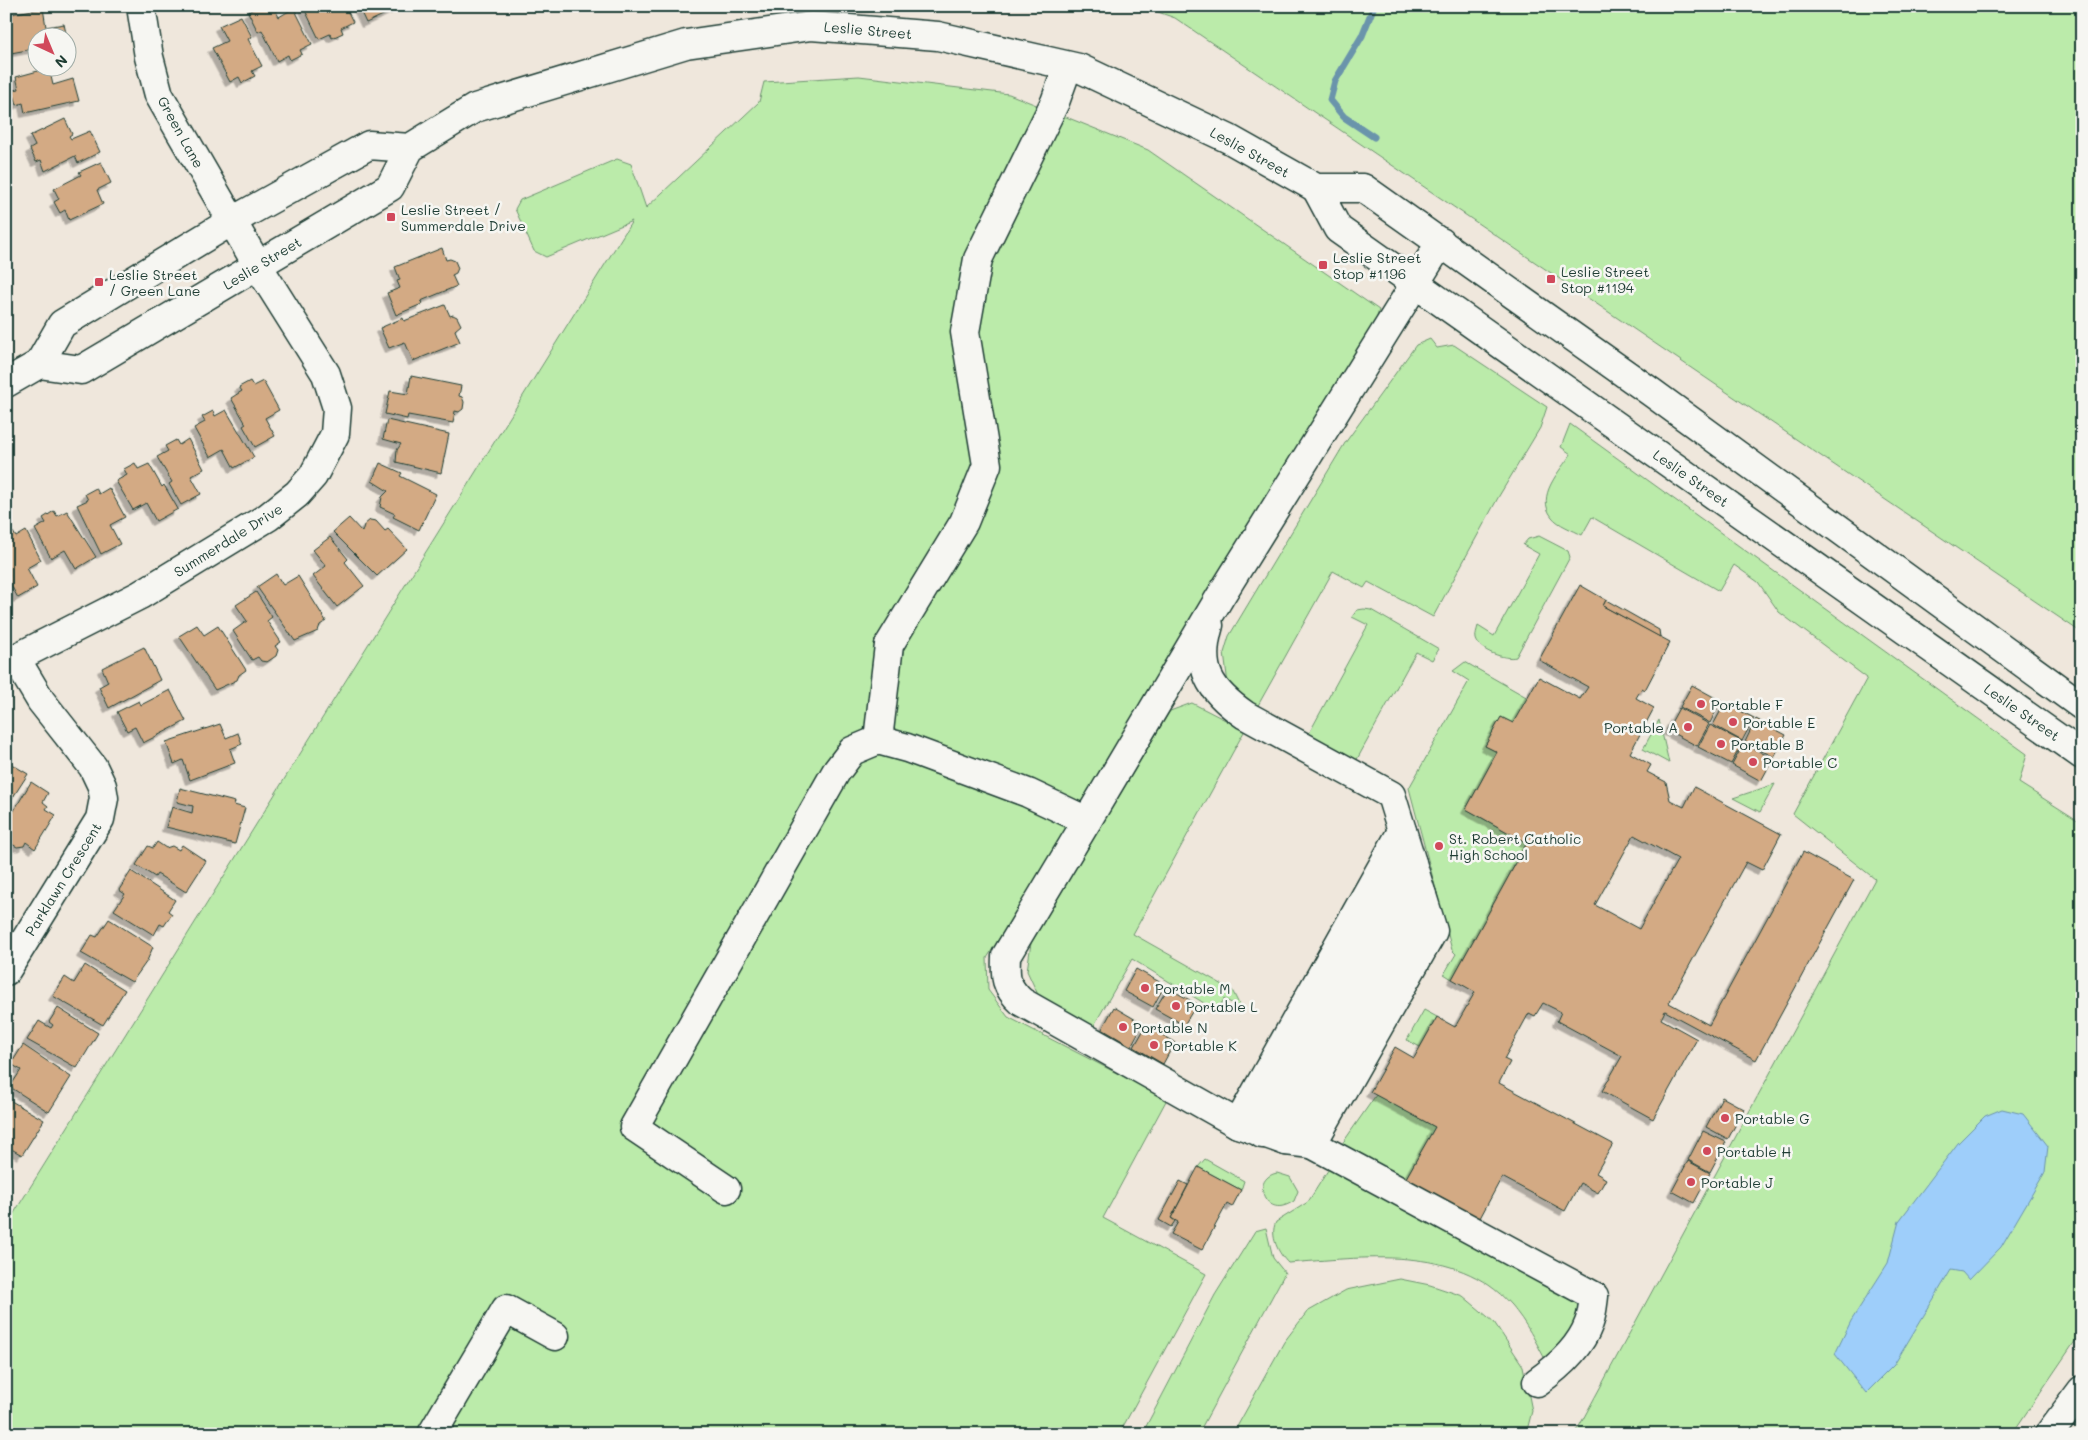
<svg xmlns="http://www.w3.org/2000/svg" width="2088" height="1440" font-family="Mali,sans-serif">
<defs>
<filter id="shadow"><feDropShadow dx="-4.5" dy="4.5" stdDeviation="0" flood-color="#0004"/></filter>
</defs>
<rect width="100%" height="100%" fill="#efe7dc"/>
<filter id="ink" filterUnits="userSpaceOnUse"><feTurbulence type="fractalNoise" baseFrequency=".02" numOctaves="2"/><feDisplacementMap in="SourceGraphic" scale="10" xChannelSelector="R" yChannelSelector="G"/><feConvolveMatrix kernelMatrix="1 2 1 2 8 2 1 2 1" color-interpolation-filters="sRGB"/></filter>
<g filter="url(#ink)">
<g fill="#bbebaa" stroke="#6d946f">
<path d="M1141 6H2082V633L1175 18Z"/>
<path d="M859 76 1009 94 1148 150 1379 310 1365 356 987 958 988 990 1008 1017 1167 1099 1103 1218 1206 1274 1119 1434H6V1226L632 221 546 257 534 251 515 209 520 200 617 159 631 164 646 208 759 102 764 82Z"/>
<path d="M1430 339 1437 348 1454 345 1547 407 1540 428 1499 496 1433 617 1368 582 1364 588 1333 571 1256 709 1228 684 1224 653 1229 636 1345 443 1416 345Z"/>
<path d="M1570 424 2027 754 2019 783 2082 823V1331L2012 1434H1575L1875 879 1793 814 1867 678 1779 612 1758 582 1734 565 1719 591 1592 517 1582 535C1573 530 1558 525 1552 517 1535 496 1560 471 1571 454L1561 447Z"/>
<path d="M1539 536 1568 551 1570 557 1516 657C1505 660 1479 651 1476 639 1475 635 1477 630 1478 626L1494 636 1539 554 1523 545 1528 539Z"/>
<path d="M1364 609 1371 610 1439 649 1432 660 1416 652 1355 763 1307 737 1368 625 1352 617 1357 610Z"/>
<path d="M1465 662 1528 698 1513 723 1501 717 1485 746 1497 752 1466 809 1527 843 1452 979 1444 974 1456 954 1452 950 1409 788 1469 681 1453 671Z"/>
<path d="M1192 703 1245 730 1133 934 1232 990 1241 1008 1224 999 1217 1011 1132 959 1093 1027 1040 999 1027 971 1031 943 1170 711Z"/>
<path d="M1659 720 1669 763 1643 749Z"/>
<path d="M1775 784 1760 812 1733 798Z"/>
<path d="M1424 1010 1437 1017 1420 1047 1407 1040Z"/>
<path d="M1376 1095 1435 1127 1406 1178 1342 1144Z"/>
<path d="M1205 1159 1244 1181 1241 1190 1198 1167Z"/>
<path d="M1330 1167 1583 1303 1585 1317 1547 1363C1536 1342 1526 1322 1511 1305 1457 1243 1361 1258 1288 1263 1279 1254 1269 1236 1276 1222L1308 1202Z"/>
<path d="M1277 1173 1290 1177 1298 1191 1294 1201C1291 1203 1287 1205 1283 1206 1263 1211 1252 1178 1277 1173Z"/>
<path d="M1266 1228 1273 1258 1285 1273 1198 1434H1142L1215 1295 1255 1231Z"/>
<path d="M1400 1279 1430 1285 1463 1296 1494 1322 1523 1366 1532 1411 1526 1434H1233L1284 1342 1307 1312 1346 1290Z"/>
</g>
<path fill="#9ecefa" stroke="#6b94ab" d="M2002 1109 2023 1114 2048 1146 2045 1172 2001 1247 1969 1280 1962 1272 1951 1270 1894 1365 1866 1393 1835 1354 1851 1321 1888 1263 1899 1221 1958 1143 1985 1116Z"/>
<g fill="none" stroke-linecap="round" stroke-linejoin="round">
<path stroke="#6b94ab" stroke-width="7" d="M1374 6 1362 36 1335 81 1330 100 1344 117 1374 137"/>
</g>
<g fill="#d3aa84" stroke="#1f3d34" fill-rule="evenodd" filter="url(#shadow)">
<path d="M259 6H273L279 17 294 8 312 44 300 50 302 54 290 60 288 55 277 61 262 30 258 32 248 12Z"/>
<path d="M307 6H345L353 22 341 28 343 33 332 38 330 34 319 39 304 8Z"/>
<path d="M358 6H397L398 8 366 23Z"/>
<path d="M43 8 46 27 64 24 67 38H38V48L11 53 9 41 6 42V15Z"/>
<path d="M241 16 252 37 248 39 262 66 252 71 255 76 242 83 239 77 230 82 212 48 227 41 219 26Z"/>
<path d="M49 68 53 85 73 79 79 101 25 113 23 103 17 105 13 90 19 89 16 77Z"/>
<path d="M65 119 72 134 69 136 71 139 90 131 100 152 78 163 75 156 45 171 41 160 36 162 30 149 35 146 30 136Z"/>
<path d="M101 162 111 183 97 190 103 204 69 220 65 210 60 213 54 202 59 199 54 189 81 175 79 172Z"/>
<path d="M442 248 446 260 450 259 455 261 458 268 456 273 452 275 457 286 421 301 422 304 396 315 387 293 400 288 397 281 400 280 395 267Z"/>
<path d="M445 305 450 316 453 315 457 317 461 325 455 330 460 342 413 361 405 342 389 348 380 328 403 318 404 321Z"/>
<path d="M411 376 461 386 459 396 462 397 464 402 463 409 459 412 455 411 453 423 408 415 407 419 385 414 390 391 408 394Z"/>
<path d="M250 381 253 386 263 381 279 410 265 418 275 436 255 447 243 426 246 424 231 398 242 391 239 387Z"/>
<path d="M226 410 254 457 234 468 224 449 210 457 194 428 205 422 202 417 213 411 215 416Z"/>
<path d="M387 420 449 434 441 473 396 462 397 450 401 444 383 439Z"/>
<path d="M188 439 204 469 191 476 201 494 181 505 169 484 172 482 157 457 168 451 165 446 176 440 179 445Z"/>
<path d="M135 463 138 469 149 464 162 487 164 485 178 509 156 521 146 503 133 510 116 481 127 475 124 469Z"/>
<path d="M380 463 402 473 400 476 436 494 419 530 393 517 395 514 380 507 382 497 388 491 372 481Z"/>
<path d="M96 488 99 494 109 488 125 517 110 525 120 544 101 554 77 505 88 500 85 494Z"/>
<path d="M54 511 57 516 67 511 96 557 76 569 65 550 51 558 35 529 46 523 43 518Z"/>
<path d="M349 518 362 532 364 525 370 520 376 521 385 531 388 529 407 549 377 576 333 532Z"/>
<path d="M26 531 41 560 27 568 37 587 18 598 6 576 9 575 6 569V536L13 532 16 537Z"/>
<path d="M330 537 348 559 345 562 364 586 337 607 313 576 326 566 313 550Z"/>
<path d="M276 574 283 585 298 576 326 621 320 625 318 631 295 641 257 587Z"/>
<path d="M1580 585 1606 600 1603 606 1670 642 1645 690 1642 688 1636 698 1654 708 1630 753 1651 765 1647 772 1666 782 1670 800 1684 807 1694 787 1781 834 1762 870 1746 862 1669 1003 1709 1025 1803 852 1854 880 1756 1060 1665 1011 1661 1019 1697 1039 1653 1119 1602 1091 1622 1056 1557 1021 1561 1012 1543 1003 1535 1016 1529 1013 1504 1059 1510 1062 1499 1083 1613 1144 1596 1173 1606 1179 1598 1193 1580 1183 1565 1211 1502 1177 1480 1218 1406 1178 1435 1127 1370 1092 1395 1047 1414 1058 1437 1017 1455 1027 1475 992 1452 979 1527 843 1466 809 1497 752 1485 746 1501 717 1513 723 1539 677 1580 699 1588 687 1539 660ZM1634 835 1678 859 1639 929 1595 905Z"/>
<path d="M256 592 272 617 267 621 281 642 275 646 278 650 276 656 267 662 261 661 258 657 252 660 233 631 247 621 236 605Z"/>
<path d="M1606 600 1659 630 1660 637 1603 606Z"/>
<path d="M197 625 204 635 218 626 246 670 239 675 237 680 215 690 179 636Z"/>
<path d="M144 647 160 680 109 708 99 687 108 682 102 668Z"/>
<path d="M1692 685 1721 701 1710 723 1680 707Z"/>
<path d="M170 690 186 721 143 743 135 727 127 731 117 712 139 701 141 705Z"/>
<path d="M1725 703 1754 718 1742 741 1713 725Z"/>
<path d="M1679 708 1709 724 1697 746 1667 730Z"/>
<path d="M1756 719 1786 735 1774 757 1745 742Z"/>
<path d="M220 724 226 738 238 733 242 744 230 749 235 763 190 780 183 760 174 764 166 742Z"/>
<path d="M1710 725 1743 742 1731 764 1698 747Z"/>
<path d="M1744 743 1773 759 1761 781 1732 765Z"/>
<path d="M8 762 28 774 6 808V765Z"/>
<path d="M31 782 48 793 43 802 48 806 46 809 56 815 35 849 26 842 24 846 17 847 8 842 10 833 6 831V824Z"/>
<path d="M180 788 235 802 234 805 245 808 235 844 166 827 172 807 192 813 193 806 177 802Z"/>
<path d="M157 842 166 848 172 846 179 850 182 845 206 861 186 892 157 874 155 877 136 865 148 846 153 848Z"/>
<path d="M131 871 175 900 168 911 172 914 164 926 160 924 154 935 114 910 125 894 119 890Z"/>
<path d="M109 919 153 947 147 961 132 982 81 953 92 935 97 937Z"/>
<path d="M85 965 125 990 103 1025 53 996 65 977 74 983Z"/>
<path d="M1136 969 1165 985 1153 1007 1124 991Z"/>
<path d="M1168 988 1197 1004 1184 1025 1155 1009Z"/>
<path d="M1114 1007 1143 1024 1131 1046 1102 1029Z"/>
<path d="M58 1008 98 1033 77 1068 27 1040 39 1021 51 1028 53 1025 49 1022Z"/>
<path d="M1146 1026 1175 1042 1163 1064 1134 1047Z"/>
<path d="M23 1045 71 1077 49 1112 10 1087 21 1070 11 1064Z"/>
<path d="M1722 1097 1744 1109 1728 1139 1706 1127Z"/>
<path d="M6 1098 44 1120 22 1155 6 1146Z"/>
<path d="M1703 1131 1726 1142 1710 1172 1688 1160Z"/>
<path d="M6 1157 12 1161 6 1170Z"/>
<path d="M1688 1161 1710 1173 1694 1203 1672 1191Z"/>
<path d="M1198 1167 1241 1190 1232 1207 1227 1204 1202 1250 1171 1234 1178 1222 1171 1218Z"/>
<path d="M1180 1181 1188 1185 1171 1218 1175 1221 1171 1227 1159 1220Z"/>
</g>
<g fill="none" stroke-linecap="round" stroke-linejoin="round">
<g stroke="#1f3d34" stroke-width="31">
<g id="minor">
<path d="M6 663 140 595 268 517 297 494 313 476 335 434 337 408 326 374 258 266 159 95 149 57 141 6"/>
<path d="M878 740 889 645 964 522 987 465 965 332 978 259 1055 102 1068 66"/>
<path d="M1087 821 1006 956C1005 977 1005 987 1022 1002L1238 1124 1286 1141 1312 1144 1433 931 1391 795 1245 715C1209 690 1196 669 1209 625"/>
<path d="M6 971 100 819 104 798 102 786 93 767 41 701 16 659"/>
<path d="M1238 1124 1402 831"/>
<path d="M1262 1134 1412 863"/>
<path d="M1286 1141 1422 895"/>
<path d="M1312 1144 1594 1296C1593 1304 1592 1315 1589 1323 1580 1348 1557 1368 1537 1382"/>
<path d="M726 1189 634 1127 836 772 852 751 878 740 907 748 1028 793 1087 821 1220 597 1441 242"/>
<path d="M432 1434 506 1309 555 1336"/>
</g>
</g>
<g stroke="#1f3d34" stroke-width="31">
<g id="major">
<path d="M1316 188 1338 229 2082 755"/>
<path d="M39 364 81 370 390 187 410 148 475 108 686 44 811 26 938 36 1079 68 1229 139 1316 188H1363L1651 392 2082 706"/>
<path d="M6 383 39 364 62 324 232 221 369 145 410 148"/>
</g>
</g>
<g stroke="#1f3d34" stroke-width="31">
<path id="highway" d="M2049 1434 2082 1390"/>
</g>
<use href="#minor" stroke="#f6f6f2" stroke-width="28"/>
<use href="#major" stroke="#f6f6f2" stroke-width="28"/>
<use href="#highway" stroke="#f6f6f2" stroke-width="28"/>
</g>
</g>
<g fill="#d1495b" stroke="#f6f6f2" stroke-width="2">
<rect x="386" y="212" width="10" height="10" rx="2.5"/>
<rect x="1318" y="260" width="10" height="10" rx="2.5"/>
<rect x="1546" y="274" width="10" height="10" rx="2.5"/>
<rect x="94" y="277" width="10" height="10" rx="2.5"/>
<circle cx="1701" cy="704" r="5"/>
<circle cx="1733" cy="722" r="5"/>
<circle cx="1688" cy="727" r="5"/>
<circle cx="1721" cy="744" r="5"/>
<circle cx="1753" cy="762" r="5"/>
<circle cx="1439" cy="846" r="5"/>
<circle cx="1145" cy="988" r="5"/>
<circle cx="1176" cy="1006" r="5"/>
<circle cx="1123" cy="1027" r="5"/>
<circle cx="1154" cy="1045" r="5"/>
<circle cx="1725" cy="1118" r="5"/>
<circle cx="1707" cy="1151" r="5"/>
<circle cx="1691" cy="1182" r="5"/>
</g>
<g text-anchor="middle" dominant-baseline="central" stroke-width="5" stroke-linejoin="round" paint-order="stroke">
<g font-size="14" fill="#1f3d34" stroke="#f6f6f2">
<text transform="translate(868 30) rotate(5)">Leslie Street</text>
<text transform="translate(181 132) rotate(61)">Green Lane</text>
<text transform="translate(1250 152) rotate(29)">Leslie Street</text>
<text transform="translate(262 263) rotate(-31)">Leslie Street</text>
<text transform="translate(1691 478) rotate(35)">Leslie Street</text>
<text transform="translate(228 540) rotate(-32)">Summerdale Drive</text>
<text transform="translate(2022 712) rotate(35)">Leslie Street</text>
<text transform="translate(63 879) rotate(-58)">Parklawn Crescent</text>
</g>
<g font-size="14" fill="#1f3d34" stroke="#f6f6f2" text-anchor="start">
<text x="401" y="209">Leslie Street /<tspan x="401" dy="16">Summerdale Drive</tspan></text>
<text x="1333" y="257">Leslie Street<tspan x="1333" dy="16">Stop #1196</tspan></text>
<text x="1561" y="271">Leslie Street<tspan x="1561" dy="16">Stop #1194</tspan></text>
<text x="109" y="274">Leslie Street<tspan x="109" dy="16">/ Green Lane</tspan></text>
<text x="1711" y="704">Portable F</text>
<text x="1743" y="722">Portable E</text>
<text x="1678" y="727" text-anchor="end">Portable A</text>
<text x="1731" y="744">Portable B</text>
<text x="1763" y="762">Portable C</text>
<text x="1449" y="838">St. Robert Catholic<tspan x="1449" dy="16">High School</tspan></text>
<text x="1155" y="988">Portable M</text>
<text x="1186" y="1006">Portable L</text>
<text x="1133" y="1027">Portable N</text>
<text x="1164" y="1045">Portable K</text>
<text x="1735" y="1118">Portable G</text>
<text x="1717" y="1151">Portable H</text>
<text x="1701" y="1182">Portable J</text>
</g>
</g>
<rect width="2088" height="1440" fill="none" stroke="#f6f6f2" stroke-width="25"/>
<rect x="12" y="12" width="2063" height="1415" fill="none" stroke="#1f3d34" stroke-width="2" filter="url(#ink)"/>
<g transform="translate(52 52) rotate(136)"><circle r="24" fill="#f6f6f2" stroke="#a0aca6"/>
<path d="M0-4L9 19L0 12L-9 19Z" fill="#d1495b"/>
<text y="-8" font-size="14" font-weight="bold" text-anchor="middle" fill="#1f3d34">N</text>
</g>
</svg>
